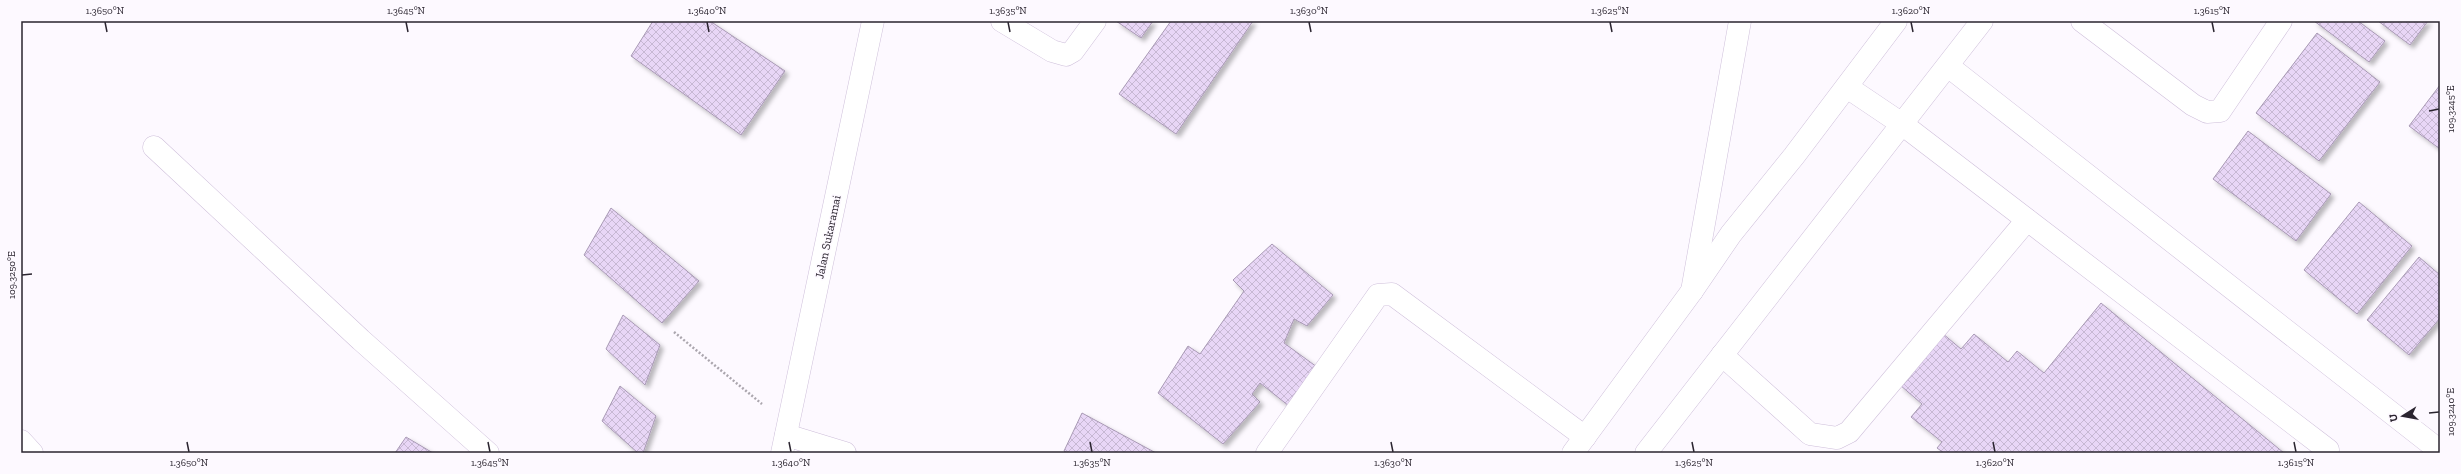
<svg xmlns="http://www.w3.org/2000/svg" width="2461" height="474" font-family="'Zilla Slab',serif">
<defs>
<pattern id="building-cross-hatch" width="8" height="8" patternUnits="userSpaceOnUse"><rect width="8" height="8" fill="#e8d6f6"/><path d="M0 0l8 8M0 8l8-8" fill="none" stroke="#c7b8d3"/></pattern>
<filter id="shadow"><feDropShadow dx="3.5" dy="3.5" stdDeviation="2" flood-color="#0004"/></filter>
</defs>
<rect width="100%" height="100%" fill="#fdf9ff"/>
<g fill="url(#building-cross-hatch)" stroke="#a899b4" filter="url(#shadow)">
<path d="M653 21H710L785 71 741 135 631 56Z"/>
<path d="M1116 21H1153L1141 38Z"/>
<path d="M1171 21H1253L1176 134 1119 94Z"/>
<path d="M2314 21H2358L2385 41 2369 62Z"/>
<path d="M2378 21H2428L2410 45Z"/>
<path d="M2317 33 2380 82 2319 161 2256 113Z"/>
<path d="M2440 85V149L2409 126Z"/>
<path d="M2248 131 2331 194 2296 241 2213 179Z"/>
<path d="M2359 202 2412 246 2357 314 2304 270Z"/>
<path d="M611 208 699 281 662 323 584 255Z"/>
<path d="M1272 244 1333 295 1307 326 1294 319 1284 343 1317 367 1289 406 1260 383 1252 394 1260 402 1223 444 1158 393 1188 346 1200 354 1244 291 1233 280Z"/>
<path d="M2419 257 2440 275V318L2409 355 2367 320Z"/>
<path d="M2101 303 2284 453H1944L1937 448 1942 442 1911 417 1922 404 1900 385 1942 333 1961 349 1974 334 2008 362 2017 351 2044 373Z"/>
<path d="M623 315 660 345 645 385 606 349Z"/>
<path d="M620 386 656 416 643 453H638L602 421Z"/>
<path d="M1082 413 1156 453H1068L1064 451Z"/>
<path d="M406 437 433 453H395Z"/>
</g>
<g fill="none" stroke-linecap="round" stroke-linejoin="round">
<g stroke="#cebfda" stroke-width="23">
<g id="minor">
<path d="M1002 21 1052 51 1066 55 1073 51 1095 21"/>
<path d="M2082 21 2193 105 2207 112 2220 111 2281 21"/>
<path d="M1948 66 2440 451"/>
<path d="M1847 87 1902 124 2328 450"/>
<path d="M154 147 361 340 488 453"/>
<path d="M1692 291 1740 21"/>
<path d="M1722 355 1810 434 1837 438 1849 432 2027 220"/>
<path d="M786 435 845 453"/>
<path d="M21 441 32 453"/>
<path d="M782 453 873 21"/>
<path d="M1267 453 1378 295 1392 294 1585 437"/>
</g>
</g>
<g stroke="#cebfda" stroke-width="23">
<g id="major">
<path d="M1573 453 1692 291 1731 234 1794 156 1896 21"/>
<path d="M1646 453 1982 21"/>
</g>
</g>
<path stroke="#aba6ae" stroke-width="2.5" stroke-dasharray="2 2" stroke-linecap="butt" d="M674 332 762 404"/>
<use href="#minor" stroke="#fff" stroke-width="22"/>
<use href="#major" stroke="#fff" stroke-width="22"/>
</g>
<path fill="none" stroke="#2a242f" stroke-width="1.5" d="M105 22 107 32M406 22 408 32M707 22 709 32M1008 22 1010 32M1309 22 1311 32M1610 22 1612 32M1911 22 1913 32M2212 22 2214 32M2429 111 2439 109M22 275 32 274M2429 413 2439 412M187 442 189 452M488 442 490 452M789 442 791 452M1090 442 1092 452M1391 442 1393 452M1692 442 1694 452M1993 442 1995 452M2294 442 2296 452"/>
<g text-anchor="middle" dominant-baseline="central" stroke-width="3" stroke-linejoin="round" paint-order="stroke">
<g font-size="12" fill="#2a242f" stroke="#fdf9ff">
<text transform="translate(828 237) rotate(-78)">Jalan Sukaramai</text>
</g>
</g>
<rect width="2461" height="474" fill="none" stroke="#fdf9ff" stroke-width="44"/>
<g transform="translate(2403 416) rotate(259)" stroke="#fdf9ff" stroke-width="3" paint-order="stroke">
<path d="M0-3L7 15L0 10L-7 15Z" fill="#2a242f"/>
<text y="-6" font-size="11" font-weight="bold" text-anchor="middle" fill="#2a242f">U</text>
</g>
<rect x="22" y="22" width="2417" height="430" fill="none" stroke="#2a242f" stroke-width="1.5"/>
<g font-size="10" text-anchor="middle" fill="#2a242f">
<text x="105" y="14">1.3650°N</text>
<text x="406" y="14">1.3645°N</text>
<text x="707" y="14">1.3640°N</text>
<text x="1008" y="14">1.3635°N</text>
<text x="1309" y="14">1.3630°N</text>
<text x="1610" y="14">1.3625°N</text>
<text x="1911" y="14">1.3620°N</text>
<text x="2212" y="14">1.3615°N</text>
<text transform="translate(2450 109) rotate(-90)" y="4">109.3245°E</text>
<text transform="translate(11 275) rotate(-90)" y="4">109.3250°E</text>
<text transform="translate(2450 412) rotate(-90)" y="4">109.3240°E</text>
<text x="189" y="466">1.3650°N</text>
<text x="490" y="466">1.3645°N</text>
<text x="791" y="466">1.3640°N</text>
<text x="1092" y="466">1.3635°N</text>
<text x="1393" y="466">1.3630°N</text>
<text x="1694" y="466">1.3625°N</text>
<text x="1995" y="466">1.3620°N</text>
<text x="2296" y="466">1.3615°N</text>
</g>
</svg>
